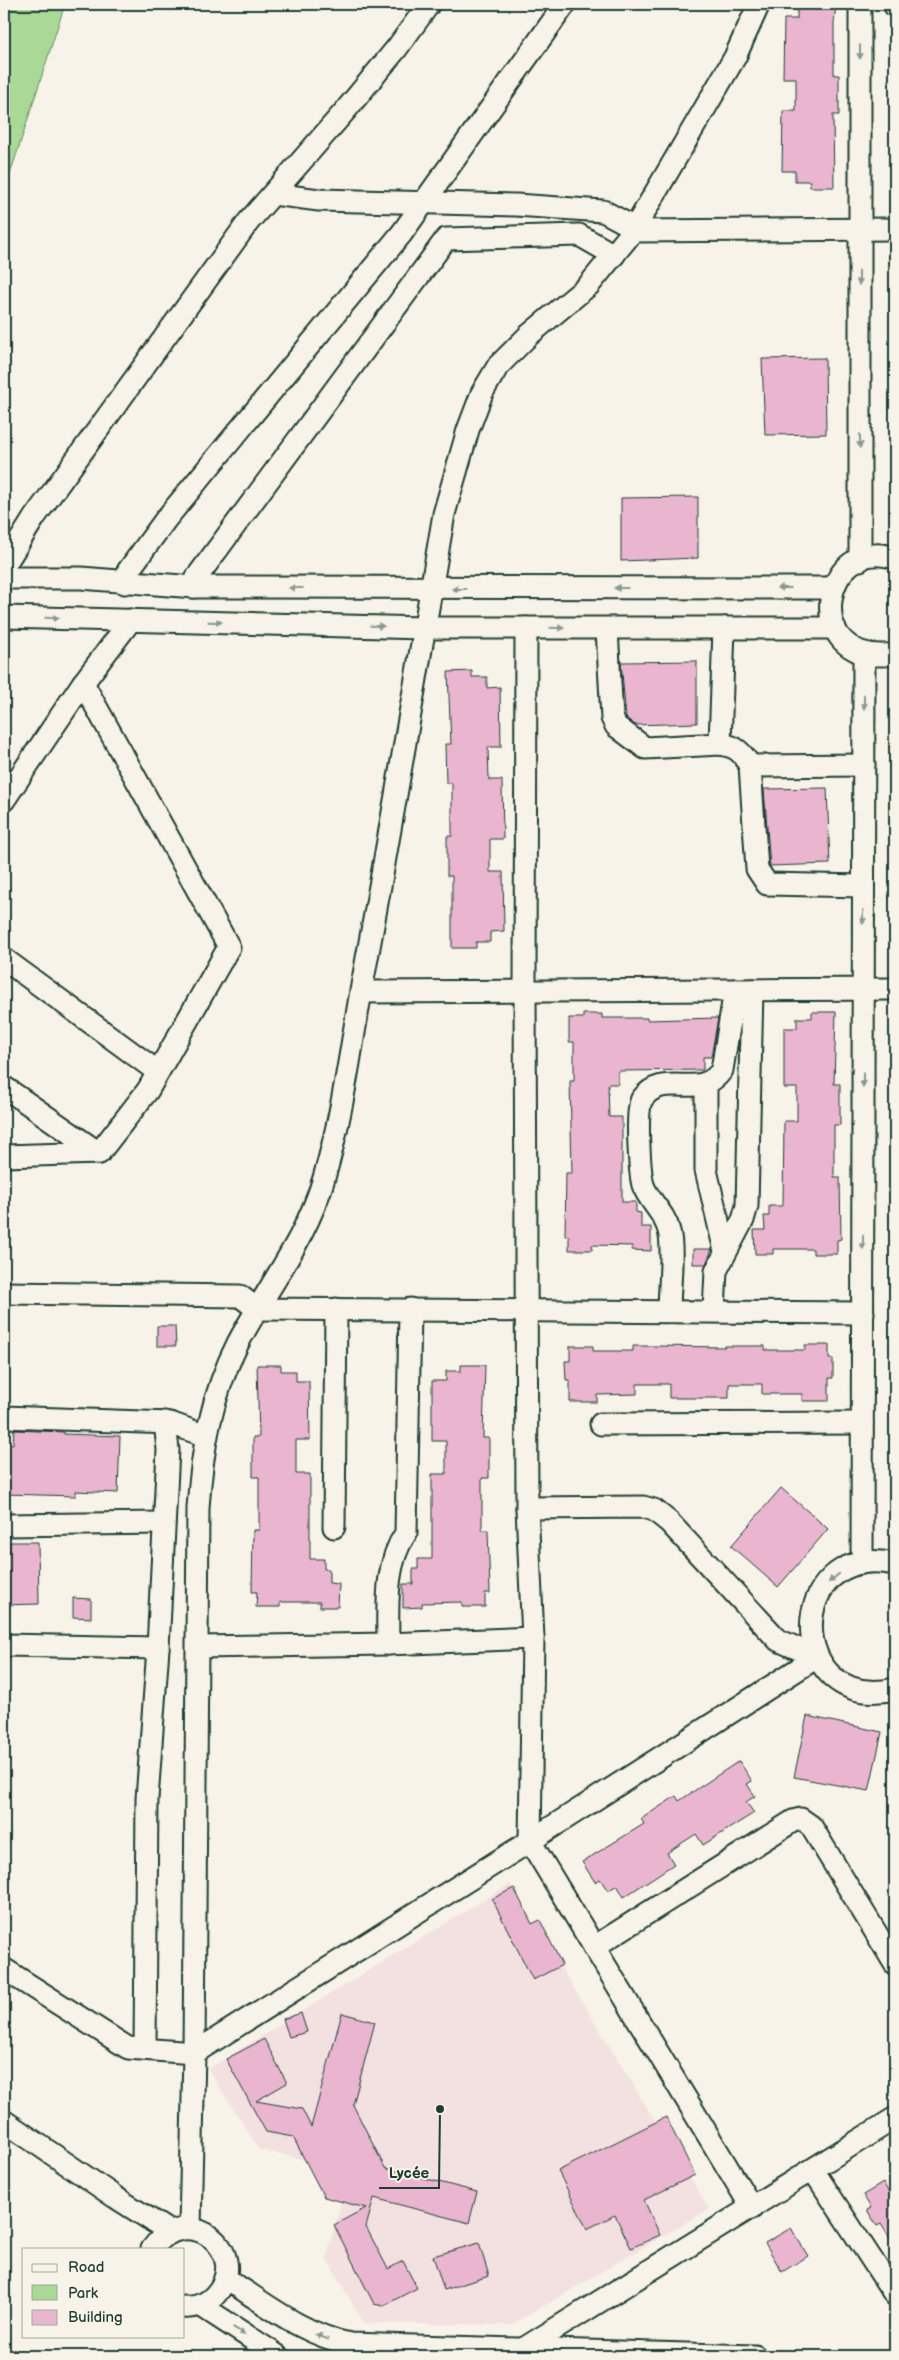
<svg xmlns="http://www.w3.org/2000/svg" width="899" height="2360" font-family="'Balsamiq Sans',sans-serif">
<rect width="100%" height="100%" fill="#f7f3e8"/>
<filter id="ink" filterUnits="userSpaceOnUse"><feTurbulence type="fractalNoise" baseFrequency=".02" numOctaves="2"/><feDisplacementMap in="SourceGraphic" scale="10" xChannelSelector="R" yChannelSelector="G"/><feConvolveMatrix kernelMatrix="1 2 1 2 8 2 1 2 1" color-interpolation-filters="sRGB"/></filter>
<g filter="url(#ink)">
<path fill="#f3e0e0" d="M510 1884 709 2209 511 2325 364 2323 326 2258 346 2187 337 2167 259 2149 208 2069Z"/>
<path fill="#a9d897" stroke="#648a66" d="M4 4H65L4 193Z"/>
<g fill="#eab5cf" stroke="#1f3d34">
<path d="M812 4H836L834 23V75H839V115H833L834 187H810V181H795V171H782L783 111H796V78H783L784 19H797V8L812 9Z"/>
<path d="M825 358 826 434 765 435 762 359Z"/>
<path d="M698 497V558L621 561V498Z"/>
<path d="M697 661V723L635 725 626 718 621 662Z"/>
<path d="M472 671V677H487V688L500 687 501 747H488L489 780H502L503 839H490V872H503L504 931 490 932V942H476V948H452V876H447V836H452V783H446L445 744H451L448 672Z"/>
<path d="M827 788 830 864 770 866 764 789Z"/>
<path d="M812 1012H836L834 1084H840V1125H834V1177H840L841 1239 837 1240V1254H813V1249H773V1254H755L754 1230H765L764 1216H769V1206H783L784 1121H797V1088H784V1028H797V1018H812Z"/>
<path d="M583 1014H602V1018H647V1020L718 1018 711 1057H703V1070L618 1071V1084H608L609 1117H622V1202H636V1212L641 1213V1227H651V1251L632 1250V1246L592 1245V1250H569V1236H565L566 1173H572L570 1081H574V1042H569V1018H583Z"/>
<path d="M693 1249H712L706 1264H693Z"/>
<path d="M157 1326H175L176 1346H157Z"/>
<path d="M805 1345H829V1359H833V1378H829V1401H802V1394H762V1384H729V1398H669V1384H637V1394L597 1395V1402H570V1380H566L565 1361H570V1346H593V1351H633V1346H653L725 1347V1346H765V1350H805Z"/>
<path d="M257 1365H281V1371H296V1381H309L310 1440H296V1474H310V1559H324V1569H329V1583L339 1584 338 1607H320V1602H280V1607H256L257 1592H252L253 1530H259V1477H253V1437H259Z"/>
<path d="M461 1365H485L483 1438H489V1478H482V1530H488L490 1593H485V1607H462V1602L422 1603V1607L403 1608V1584H413V1569H418V1559H432V1474H446V1441H432V1381H446V1371H461Z"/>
<path d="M14 1430 64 1432V1434L120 1436 118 1493 76 1491V1496L4 1494V1443L13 1444Z"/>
<path d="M781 1488 828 1529 778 1587 731 1546Z"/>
<path d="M10 1542H38L39 1604 4 1605V1552H10Z"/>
<path d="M73 1598 91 1599V1618L73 1617Z"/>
<path d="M807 1716 882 1732 869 1791 794 1777Z"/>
<path d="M739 1761 752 1781 747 1784 755 1796 746 1802 754 1813 703 1845 696 1834 682 1843 667 1853 674 1864 624 1897 617 1885 608 1891 600 1879 595 1882 582 1862 644 1824 641 1819 676 1796 679 1801Z"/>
<path d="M514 1888 532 1924 540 1920 562 1965 533 1980 492 1899Z"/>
<path d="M301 2013 307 2032 289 2037 283 2019Z"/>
<path d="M342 2013 375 2022 353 2105 385 2168 477 2192 469 2223 374 2198 366 2227 388 2269 403 2261 417 2288 383 2306 374 2304 334 2225 366 2208 324 2197 293 2137 266 2132 226 2059 264 2039 287 2083 256 2101 302 2109 311 2127Z"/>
<path d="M666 2117 695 2175 644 2200 660 2235 631 2248 615 2215 587 2229 558 2171Z"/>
<path d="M883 2183 888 2191 895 2186V2247L881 2224 877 2226 867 2210 871 2208 863 2195Z"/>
<path d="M791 2228 808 2256 782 2272 765 2243Z"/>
<path d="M479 2243 489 2276 444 2290 433 2256Z"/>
</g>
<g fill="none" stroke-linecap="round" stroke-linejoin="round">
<g stroke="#1f3d34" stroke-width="25">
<g id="minor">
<path d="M895 4V6"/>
<path d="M273 194 319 200 516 205 603 211 635 228"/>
<path d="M633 231 895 229"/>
<path d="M895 558C822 532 797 668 895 654"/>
<path d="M860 560V4"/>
<path d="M4 566 34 518 249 221 345 111 397 48 429 4"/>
<path d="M4 578H81L194 587 833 588"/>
<path d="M125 583 128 571 166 519 402 233 565 4"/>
<path d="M194 587 197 577 446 239 579 235 614 255"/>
<path d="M4 617 424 628H835"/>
<path d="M526 628 525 991 527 1508 533 1638 530 1841 752 2208"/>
<path d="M607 629 612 718 616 726 645 748 720 744C736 746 742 752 750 766L757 869 767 884 863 886"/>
<path d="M720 744 724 628"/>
<path d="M750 766 864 765"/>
<path d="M4 800 83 683 131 620"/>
<path d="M4 959 158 1072"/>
<path d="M361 992 895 989"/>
<path d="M706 1084V1170L725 1251"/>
<path d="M4 1087 99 1153"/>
<path d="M4 1156 99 1153 148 1090 229 947 83 683"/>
<path d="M4 1293 240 1296 257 1309 863 1313"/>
<path d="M669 1311C669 1291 674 1248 669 1231 665 1213 649 1202 643 1185 640 1174 635 1108 642 1099 664 1069 700 1102 722 1070L735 990"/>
<path d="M714 1311 716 1271 743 1220 747 1206 752 990"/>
<path d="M4 1417 170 1423 206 1436"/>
<path d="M601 1424 862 1423"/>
<path d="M527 1508 643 1507 654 1510 669 1522 778 1640 817 1657"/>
<path d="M4 1525 164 1523"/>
<path d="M334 1527 336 1309"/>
<path d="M862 1563 864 654"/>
<path d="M895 1564C783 1540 784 1714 895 1689"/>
<path d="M388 1644C388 1607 384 1565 406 1533L410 1309"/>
<path d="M4 1645 158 1648"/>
<path d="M198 1647 388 1644 533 1638"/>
<path d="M594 1947 793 1821 801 1819 811 1826 895 1964"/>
<path d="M4 1969 128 2048 194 2053 530 1841 817 1657"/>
<path d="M145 2049 147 1799 158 1648 168 1450 165 1422"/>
<path d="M4 2121 115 2197 170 2232"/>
<path d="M813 2170 895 2295"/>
<path d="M190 2228 194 2053 198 1508C202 1450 211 1396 238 1343 267 1288 307 1238 324 1178 344 1110 352 1038 365 969 393 818 418 666 444 514L468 430 482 393 498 366 529 335 589 285 633 231 735 57 759 4"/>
<path d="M152 2249C189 2198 253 2255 215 2295 207 2304 195 2308 184 2307"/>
<path d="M225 2278C266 2304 302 2334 350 2344L755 2356"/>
<path d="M200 2305 278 2356"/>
<path d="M523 2349 895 2118"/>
</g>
</g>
<use href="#minor" stroke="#f7f3e8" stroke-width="21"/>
</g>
<defs><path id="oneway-solid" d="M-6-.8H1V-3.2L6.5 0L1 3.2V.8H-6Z" transform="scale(1.25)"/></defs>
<g fill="#8b988e">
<use href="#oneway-solid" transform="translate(860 52) rotate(90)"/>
<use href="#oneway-solid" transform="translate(859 278) rotate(90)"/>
<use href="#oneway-solid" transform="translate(860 441) rotate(90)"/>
<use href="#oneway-solid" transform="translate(296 588) rotate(-180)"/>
<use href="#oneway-solid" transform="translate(621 588) rotate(180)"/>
<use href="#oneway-solid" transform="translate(784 588) rotate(180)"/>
<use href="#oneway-solid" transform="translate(459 589) rotate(180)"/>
<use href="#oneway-solid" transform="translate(52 618) rotate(2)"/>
<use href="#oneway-solid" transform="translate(215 622) rotate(2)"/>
<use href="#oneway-solid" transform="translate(377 626) rotate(2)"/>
<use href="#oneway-solid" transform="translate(557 628) rotate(1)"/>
<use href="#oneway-solid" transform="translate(864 702) rotate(90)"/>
<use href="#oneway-solid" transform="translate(863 917) rotate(90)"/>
<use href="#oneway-solid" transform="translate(863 1080) rotate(90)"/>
<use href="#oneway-solid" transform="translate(863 1242) rotate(90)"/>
<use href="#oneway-solid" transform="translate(834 1578) rotate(140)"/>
<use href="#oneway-solid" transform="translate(239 2331) rotate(33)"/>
<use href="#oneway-solid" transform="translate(322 2337) rotate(-159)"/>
</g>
</g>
<path fill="none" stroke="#1f3d34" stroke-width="2" d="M440 2109L439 2188H379"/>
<circle fill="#1f3d34" stroke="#f7f3e8" stroke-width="2" cx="440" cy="2109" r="5"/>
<g font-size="15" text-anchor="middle" font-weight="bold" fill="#1f3d34" stroke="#f7f3e8" stroke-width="4" stroke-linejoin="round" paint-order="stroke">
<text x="409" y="2178">Lycée</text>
</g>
<rect width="899" height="2360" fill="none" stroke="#f7f3e8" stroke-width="20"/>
<rect x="10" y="10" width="879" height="2340" fill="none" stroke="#1f3d34" stroke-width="2" filter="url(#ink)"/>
<rect x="22" y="2248" width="162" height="90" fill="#f7f3e8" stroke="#a1aaa0"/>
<rect x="32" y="2264" width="25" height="8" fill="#f7f3e8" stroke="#a1aaa0"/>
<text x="68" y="2272" font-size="15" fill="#1f3d34">Road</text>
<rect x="32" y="2285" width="25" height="15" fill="#a9d897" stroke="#a1aaa0"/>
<text x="68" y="2298" font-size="15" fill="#1f3d34">Park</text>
<rect x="32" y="2310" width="25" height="15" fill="#eab5cf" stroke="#a1aaa0"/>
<text x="68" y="2322" font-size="15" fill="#1f3d34">Building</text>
</svg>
